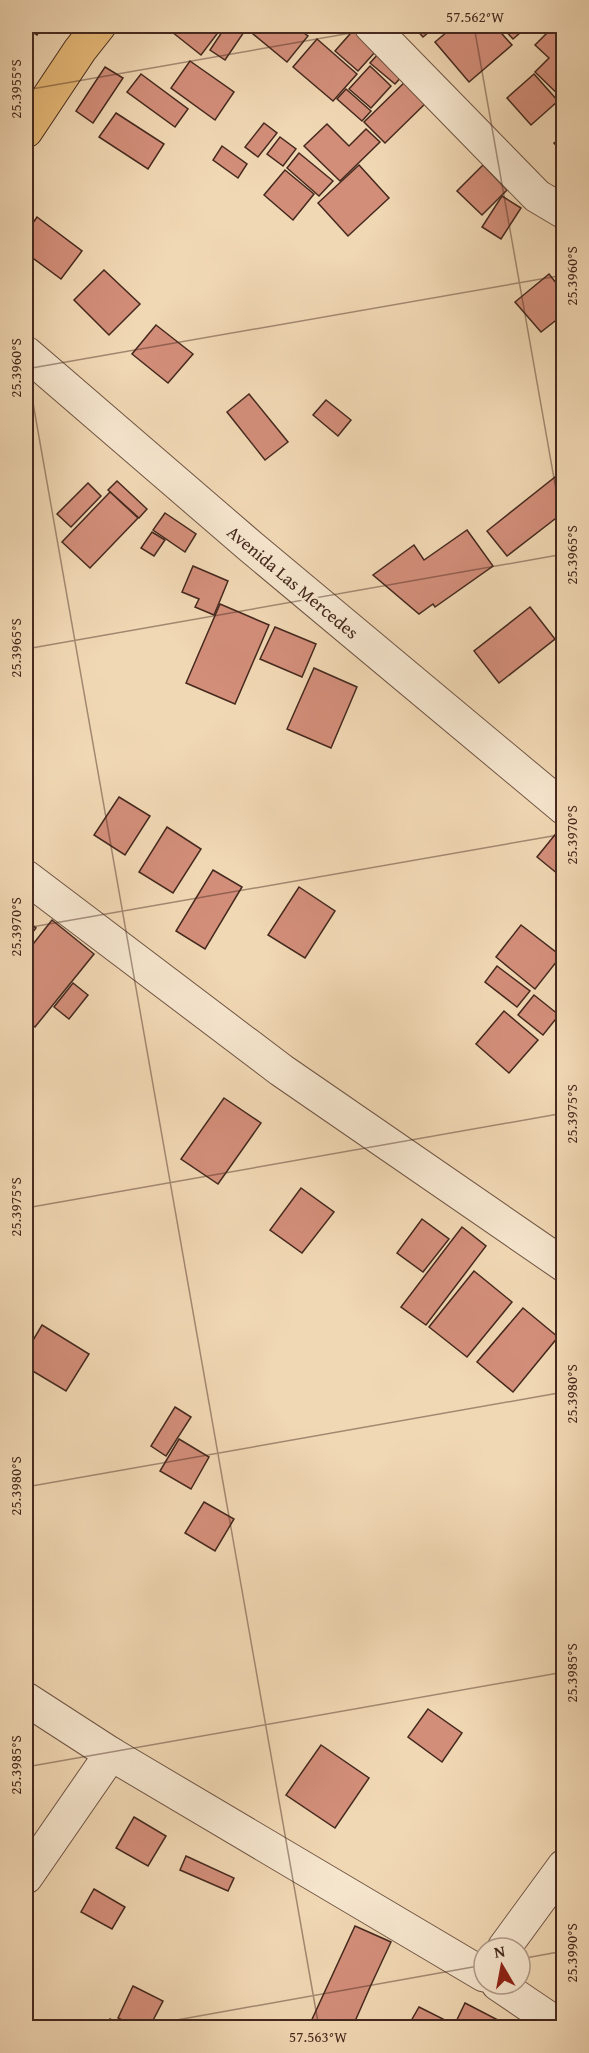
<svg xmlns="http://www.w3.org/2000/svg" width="589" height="2053" font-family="'Gentium Book Plus',serif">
<rect width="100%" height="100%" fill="#f1d8b4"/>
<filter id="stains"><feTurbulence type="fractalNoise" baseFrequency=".00333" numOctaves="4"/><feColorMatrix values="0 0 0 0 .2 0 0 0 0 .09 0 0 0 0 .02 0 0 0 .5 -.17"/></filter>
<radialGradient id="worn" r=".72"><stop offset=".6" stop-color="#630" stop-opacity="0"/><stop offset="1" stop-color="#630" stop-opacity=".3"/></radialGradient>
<g fill="#d38e7a" stroke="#45291e" stroke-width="1.5">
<path d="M26 26H43L37 35 26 28Z"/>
<path d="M177 26H223L201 55 172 32Z"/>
<path d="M226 26H233L244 32 225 60 210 50Z"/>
<path d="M250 26H294L308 36 287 62 247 29Z"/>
<path d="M357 26 385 41 358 71 335 51Z"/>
<path d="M413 26H436L423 37Z"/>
<path d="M454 26H495L512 45 469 82 435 42Z"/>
<path d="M501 26H528L513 39Z"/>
<path d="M551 29 564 42V100L535 72 549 58 535 45Z"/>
<path d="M317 39 357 74 333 101 293 67Z"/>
<path d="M379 53 404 74 395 84 370 63Z"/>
<path d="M190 61 234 92 215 120 171 88Z"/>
<path d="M370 66 391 86 371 108 349 89Z"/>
<path d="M105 67 123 78 93 123 76 111Z"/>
<path d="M141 74 188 109 175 127 127 92Z"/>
<path d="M534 74 558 101 531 125 507 98Z"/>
<path d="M411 76 432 97 385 143 364 122Z"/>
<path d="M346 89 371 111 362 121 337 99Z"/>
<path d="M116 113 164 144 148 169 99 137Z"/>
<path d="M264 123 277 133 258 157 245 147Z"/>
<path d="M327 124 349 146 366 129 380 142 340 181 304 146Z"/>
<path d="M564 135V154L554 143Z"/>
<path d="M280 137 296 149 283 166 267 154Z"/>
<path d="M222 146 247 164 238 178 213 160Z"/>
<path d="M299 153 333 181 319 196 287 168Z"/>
<path d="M359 165 389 198 348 236 318 203Z"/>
<path d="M483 165 507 190 482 215 457 191Z"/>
<path d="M285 170 314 194 293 220 264 195Z"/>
<path d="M502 196 521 208 501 239 482 227Z"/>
<path d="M37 217 82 251 61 279 26 253V233Z"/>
<path d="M104 270 140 304 109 335 74 300Z"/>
<path d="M549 274 564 293V314L541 332 515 302Z"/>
<path d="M156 325 193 354 168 383 132 354Z"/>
<path d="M249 394 288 442 265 460 227 412Z"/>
<path d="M326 400 351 420 338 436 313 415Z"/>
<path d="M555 477 564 487V512L507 556 487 531Z"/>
<path d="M117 481 147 509 139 518 108 490Z"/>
<path d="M88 483 101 496 71 527 57 514Z"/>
<path d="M110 492 138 518 90 568 62 542Z"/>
<path d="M165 513 196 534 185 552 153 530Z"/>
<path d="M467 530 493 566 435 607 433 604 419 614 373 575 414 545 424 560Z"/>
<path d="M152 532 165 540 154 556 141 548Z"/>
<path d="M193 566 228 581 214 615 195 607 199 599 182 592Z"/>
<path d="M220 604 269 625 235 704 186 683Z"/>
<path d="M530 607 555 639 499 683 474 651Z"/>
<path d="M275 627 316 644 302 677 260 659Z"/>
<path d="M314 668 357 687 331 748 287 729Z"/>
<path d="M119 797 150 816 125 855 94 835Z"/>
<path d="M167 827 201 849 173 893 139 872Z"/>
<path d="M558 831 564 835V879L537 857Z"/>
<path d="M213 870 242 887 205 949 176 931Z"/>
<path d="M299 887 335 911 305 958 268 935Z"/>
<path d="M26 920 36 928 26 941Z"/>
<path d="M52 920 94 954 35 1027 26 1020V953Z"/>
<path d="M521 925 561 956 535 989 496 957Z"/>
<path d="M497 966 530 991 517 1007 485 982Z"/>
<path d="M73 983 88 995 69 1019 54 1007Z"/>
<path d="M534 995 559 1015 543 1035 518 1015Z"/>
<path d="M504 1011 538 1040 509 1073 476 1044Z"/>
<path d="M224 1098 261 1123 218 1184 181 1159Z"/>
<path d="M301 1188 334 1212 302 1253 270 1230Z"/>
<path d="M422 1219 449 1239 423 1272 397 1253Z"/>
<path d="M462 1227 486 1246 426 1325 401 1307Z"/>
<path d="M474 1271 512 1302 467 1357 429 1327Z"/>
<path d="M523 1308 558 1337 513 1392 477 1362Z"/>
<path d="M42 1325 89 1354 66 1391 26 1367V1352Z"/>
<path d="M175 1407 191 1417 166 1456 151 1446Z"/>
<path d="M179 1439 209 1457 191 1489 160 1471Z"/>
<path d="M204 1502 234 1519 215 1551 185 1533Z"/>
<path d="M428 1709 462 1733 442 1762 408 1737Z"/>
<path d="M321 1745 369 1778 335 1828 286 1795Z"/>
<path d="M134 1817 166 1836 148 1866 116 1848Z"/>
<path d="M186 1856 234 1878 228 1891 180 1870Z"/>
<path d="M94 1889 125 1907 112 1929 81 1912Z"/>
<path d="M355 1926 391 1942 371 1985 352 2028H308Z"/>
<path d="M133 1986 163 2001 149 2028H138L118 2018Z"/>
<path d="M465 2003 500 2021 497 2028H453Z"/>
<path d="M419 2007 449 2022 446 2028H407Z"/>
<path d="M110 2019 127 2028H106Z"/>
</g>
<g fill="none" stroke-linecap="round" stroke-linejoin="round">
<g stroke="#705544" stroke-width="35">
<g id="minor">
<path d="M371 26 537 196 564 212"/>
<path d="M26 353 250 546 564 808"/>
<path d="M26 877 281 1070 564 1265"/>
<path d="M26 1699 111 1754 484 1975"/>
<path d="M26 1877 111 1754"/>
<path d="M504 1948 564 1866"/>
<path d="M498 1984 563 2028"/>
</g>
</g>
<g stroke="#45291e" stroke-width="35">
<path id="major" d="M26 131 80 50 99 26"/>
</g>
<use href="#minor" stroke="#f6e6ce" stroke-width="33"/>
<use href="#major" stroke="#e8bc7a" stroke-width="33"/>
</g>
<path fill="none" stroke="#45291e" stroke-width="1.5" stroke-opacity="0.45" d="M474 26 564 535M26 90 391 26M26 363 319 2028M26 369 564 275M26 649 564 554M26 928 564 834M26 1208 564 1113M26 1487 564 1392M26 1767 564 1672M520 1959 564 1951M132 2028 484 1965"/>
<g text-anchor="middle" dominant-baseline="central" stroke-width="5" stroke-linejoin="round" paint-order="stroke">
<g font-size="18" fill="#45291e" stroke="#f6e6ce">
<text transform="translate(293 582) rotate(40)">Avenida Las Mercedes</text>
</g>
</g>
<rect width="589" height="2053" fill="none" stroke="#f1d8b4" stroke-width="66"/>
<g transform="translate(502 1966) rotate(350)"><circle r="28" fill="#f6e6ce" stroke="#af9a88" stroke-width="1.5"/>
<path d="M0-4.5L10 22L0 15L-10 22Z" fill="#8f2418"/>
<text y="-9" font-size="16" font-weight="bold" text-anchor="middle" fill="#45291e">N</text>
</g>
<rect x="33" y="33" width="523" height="1987" fill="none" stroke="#45291e" stroke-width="2"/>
<g font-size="15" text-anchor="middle" fill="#45291e">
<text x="475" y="22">57.562°W</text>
<text transform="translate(16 89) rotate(-90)" y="5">25.3955°S</text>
<text transform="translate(572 276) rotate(-90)" y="5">25.3960°S</text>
<text transform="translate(16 368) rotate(-90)" y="5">25.3960°S</text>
<text transform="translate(572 555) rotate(-90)" y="5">25.3965°S</text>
<text transform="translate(16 648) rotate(-90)" y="5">25.3965°S</text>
<text transform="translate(572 835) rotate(-90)" y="5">25.3970°S</text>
<text transform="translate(16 927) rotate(-90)" y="5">25.3970°S</text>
<text transform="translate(572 1114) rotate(-90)" y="5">25.3975°S</text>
<text transform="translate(16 1207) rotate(-90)" y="5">25.3975°S</text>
<text transform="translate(572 1394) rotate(-90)" y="5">25.3980°S</text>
<text transform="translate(16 1486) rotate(-90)" y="5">25.3980°S</text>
<text transform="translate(572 1673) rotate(-90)" y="5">25.3985°S</text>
<text transform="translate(16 1765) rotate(-90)" y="5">25.3985°S</text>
<text transform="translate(572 1953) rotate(-90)" y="5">25.3990°S</text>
<text x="318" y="2042">57.563°W</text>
</g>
<rect width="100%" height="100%" filter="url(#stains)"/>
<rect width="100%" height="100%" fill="url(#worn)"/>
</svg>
